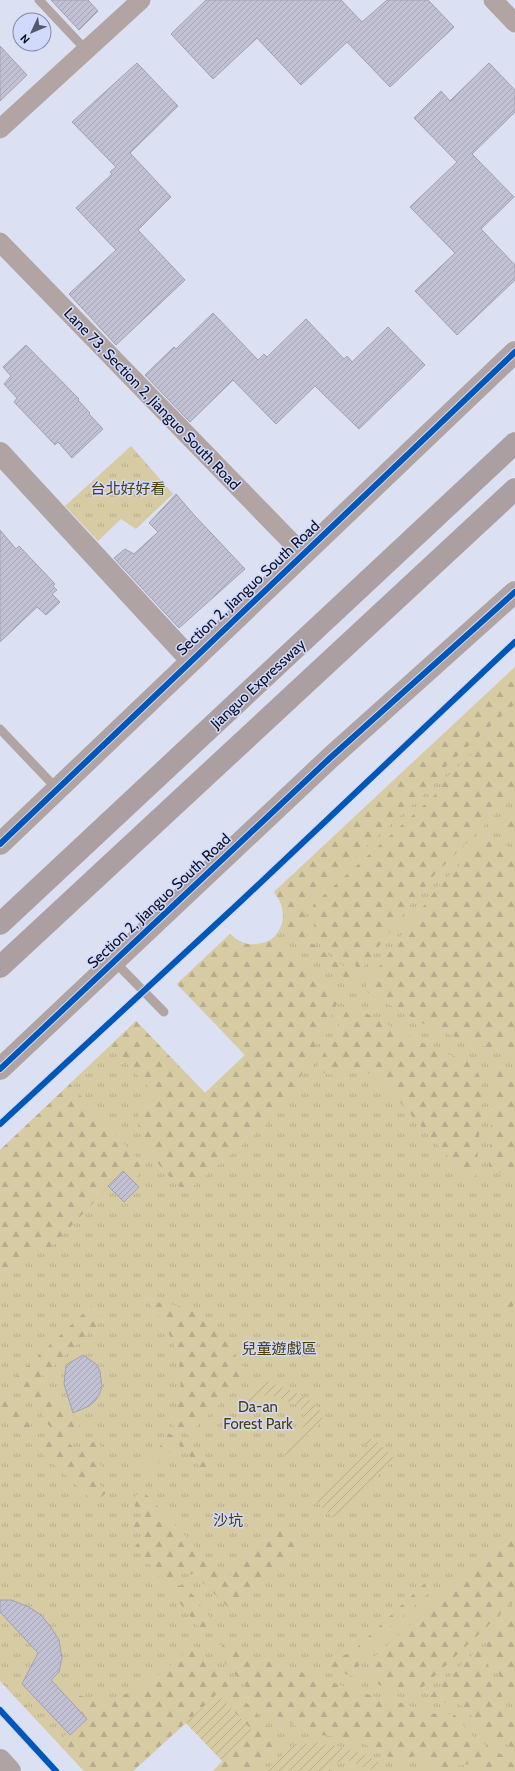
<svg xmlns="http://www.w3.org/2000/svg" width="515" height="1771" font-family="Cabin,'Noto Sans TC',sans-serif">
<defs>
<pattern id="grass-tufts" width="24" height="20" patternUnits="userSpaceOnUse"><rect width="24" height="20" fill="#d7cba4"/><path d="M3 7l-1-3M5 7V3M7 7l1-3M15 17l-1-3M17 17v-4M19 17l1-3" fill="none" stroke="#b7ad8d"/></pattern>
<pattern id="forest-firs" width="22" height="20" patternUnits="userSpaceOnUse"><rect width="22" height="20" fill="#d7cba4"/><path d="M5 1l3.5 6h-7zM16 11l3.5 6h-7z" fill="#b7ad8d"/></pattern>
<pattern id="garden-furrows" width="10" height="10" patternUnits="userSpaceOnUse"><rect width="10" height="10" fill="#d7cba4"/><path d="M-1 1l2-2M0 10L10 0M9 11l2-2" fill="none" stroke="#b7ad8d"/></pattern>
<pattern id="building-hatch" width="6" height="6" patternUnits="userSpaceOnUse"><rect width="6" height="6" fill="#c1c1d3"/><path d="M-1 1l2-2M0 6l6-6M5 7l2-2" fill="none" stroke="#a4a5b5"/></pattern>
</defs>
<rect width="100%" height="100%" fill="#dbe0f2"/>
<g fill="url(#grass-tufts)">
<path d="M131 446 173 494 136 529 121 519 98 541 65 506Z"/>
<path d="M515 667V1771H213L223 1761 186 1723 133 1771H84L0 1681V1150L136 1021 205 1093 245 1055 177 984 230 934C261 964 301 926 274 892Z"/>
</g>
<g fill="url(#forest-firs)">
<path d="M515 667V704L441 771 432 787 306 901C304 913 305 933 311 943L358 976 352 983 313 954 281 927C287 915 282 902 274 892Z"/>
<path d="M515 714V795L437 872 411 904 361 970 316 936 313 905 434 796 447 777Z"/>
<path d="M515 810V842L496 829Z"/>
<path d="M490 834 515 851V991L503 999 506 1003 515 997V1054L470 1043 424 1024 365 991 366 986 405 930 439 886Z"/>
<path d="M230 934C242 946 255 947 271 940L316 979 335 993 338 1002 288 1101 274 1118 189 1190 184 1192C167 1173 132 1142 139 1113 141 1104 149 1100 155 1094L110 1046 136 1021 205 1093 245 1055 177 984Z"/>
<path d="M355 1007C394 1028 432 1051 474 1063L481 1080 482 1103 476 1173 477 1190 385 1085 367 1072 360 1069 332 1075 315 1070 348 1008Z"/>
<path d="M499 1067 515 1071V1166L507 1174 489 1170 493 1078 495 1071Z"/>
<path d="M70 1084 146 1168 135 1178 126 1169 48 1250 30 1247 0 1278V1150Z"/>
<path d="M515 1292V1304L508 1311 502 1306Z"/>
<path d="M148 1302C180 1303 207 1312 226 1340 236 1357 235 1361 252 1373L188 1435 182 1429 172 1426C190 1379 179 1340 148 1302Z"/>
<path d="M91 1306 104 1319 38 1381 80 1425 66 1440 80 1454 95 1440 102 1448 93 1457 104 1469 94 1479 107 1492 95 1503C64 1473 32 1445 0 1416V1397L2 1396 36 1431 33 1434 39 1441 52 1429 46 1422 48 1421 12 1381Z"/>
<path d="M168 1433 182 1440 211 1470 207 1474 178 1444 150 1471 144 1465 158 1450Z"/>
<path d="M142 1490 226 1579 285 1523 306 1545 232 1611 193 1573 191 1575 184 1568 173 1579 180 1586 182 1584 201 1603 199 1605 214 1621V1625L204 1634 135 1546 144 1537 132 1525 143 1514 130 1501Z"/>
<path d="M515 1531V1600L423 1687C401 1697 359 1689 374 1657Z"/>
<path d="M426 1582 433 1589 368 1647 360 1658 357 1676 354 1677 319 1664 321 1659H334L352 1652Z"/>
<path d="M515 1613V1689L507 1692 485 1642Z"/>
<path d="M217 1644 382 1699 402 1703 427 1714 444 1713 455 1715 476 1740 506 1757 515 1766V1771H484C472 1757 455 1769 440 1768 434 1767 420 1759 414 1756L396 1763 383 1753 362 1743 334 1736 318 1735 301 1729 266 1709 212 1648Z"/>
<path d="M193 1645 203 1658 205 1656 276 1736 278 1741 277 1745 250 1771H213L253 1732 217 1694 133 1771H84L18 1700 19 1699 59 1741 67 1733 70 1735 87 1719 57 1686 59 1684C109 1722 156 1680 193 1645Z"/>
<path d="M480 1647 515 1725V1749C506 1743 496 1741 487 1735 476 1727 472 1712 460 1705 450 1700 435 1705 427 1699Z"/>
</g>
<g fill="url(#garden-furrows)">
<path d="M264 1380C281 1387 323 1398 323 1421L287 1455H284L281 1452C296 1437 316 1424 296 1403L293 1404C274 1396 265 1389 249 1405L244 1400Z"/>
<path d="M369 1439 375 1440 393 1457 392 1462 336 1517H332L313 1498 368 1446 364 1442Z"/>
<path d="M217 1694 254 1732 223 1762 186 1723Z"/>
<path d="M304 1744C331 1742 356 1749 380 1763L375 1771 345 1759 332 1765 330 1771H265L292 1746Z"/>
</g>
<g fill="url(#building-hatch)" stroke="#a1a1b3">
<path d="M51 0H88L98 11 79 30Z"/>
<path d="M206 0H341L362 22 387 0H428L454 27 390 87 347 42 301 85 257 38 213 79 171 34Z"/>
<path d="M0 46 27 75 0 101Z"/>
<path d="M137 63 178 106 130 153 171 197 138 230 185 280 116 345 69 294 116 250 76 208 112 174 110 172 116 167 72 122Z"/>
<path d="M489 63 515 90V112L472 154 514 197 481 229 515 265V280L457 335 415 291 455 253 410 207 457 162 414 118 441 91 450 101Z"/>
<path d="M213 313 258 360 264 354 267 357 306 319 344 359 347 356 352 362 388 327 425 365 359 429 315 386 276 424 233 380 190 422 145 375 174 347 176 349Z"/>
<path d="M26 345 79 399 78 400 90 413 89 414 103 429 72 458 58 442 55 445 14 402 17 398 4 384 11 376 3 367Z"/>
<path d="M176 494 195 516 245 569 179 628 114 558 125 549 134 554 158 532 149 523Z"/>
<path d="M0 530 16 549 19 546 55 584 53 586 57 590 52 594 60 602 46 615 37 607 0 642Z"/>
<path d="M123 1171 139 1187 124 1202 108 1186Z"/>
<path d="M83 1355 96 1364 100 1371 102 1387 99 1395 95 1401 89 1406 73 1413 64 1384 66 1365Z"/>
<path d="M0 1600H11L29 1607 41 1615 50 1626 59 1640 62 1658 59 1672 51 1680 87 1719 70 1735 22 1684 38 1653 0 1612Z"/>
</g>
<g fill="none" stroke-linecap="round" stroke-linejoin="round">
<g stroke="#b2a4a2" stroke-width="9">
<path d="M39 0 86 50"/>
<path d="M0 729 58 790"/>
<path d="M114 961 164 1012"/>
</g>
<g stroke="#b2a4a2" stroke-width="19">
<path d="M493 0 515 23"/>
<path d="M0 129 141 0"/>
<path d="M0 242 304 555"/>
</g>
<g stroke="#b0a3a4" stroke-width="22">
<path d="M0 453 191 660"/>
<path d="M0 844 515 352"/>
<path d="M0 1069 330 758 515 592"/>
<path d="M0 1760 10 1771"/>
</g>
<g stroke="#ac9fa2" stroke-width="22">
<path d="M0 924 515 443"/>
<path d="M0 967 515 489"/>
</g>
<g stroke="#d1dafc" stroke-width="8">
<g id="cycleway">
<path d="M0 844 515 352"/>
<path d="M0 1069 330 758 515 592"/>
<path d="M0 1124 240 902 515 642"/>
<path d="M0 1710 56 1771"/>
</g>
</g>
<use href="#cycleway" stroke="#0057b8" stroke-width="6"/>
</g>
<g text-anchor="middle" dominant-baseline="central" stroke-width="3" stroke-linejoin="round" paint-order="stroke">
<g font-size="15" fill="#0b0f22" stroke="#d1dafc">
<text transform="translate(152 399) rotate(46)">Lane 73, Section 2, Jianguo South Road</text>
<text transform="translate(248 588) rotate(-43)">Section 2, Jianguo South Road</text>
<text transform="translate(258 684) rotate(-43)">Jianguo Expressway</text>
<text transform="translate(159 901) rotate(-43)">Section 2, Jianguo South Road</text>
</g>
<g font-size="15" fill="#493c05" stroke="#d1dafc">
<text x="128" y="489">台北好好看</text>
<text x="279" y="1349">兒童遊戲區</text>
<text x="258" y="1407">Da-an<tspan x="258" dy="17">Forest Park</tspan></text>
<text x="228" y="1521">沙坑</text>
</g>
</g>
<g transform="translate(32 32) rotate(226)"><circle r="19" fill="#d1dafc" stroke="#8289a5"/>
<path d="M0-3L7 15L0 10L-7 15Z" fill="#54586b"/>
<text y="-6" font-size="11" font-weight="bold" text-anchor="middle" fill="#0b0f22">N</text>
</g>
</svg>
